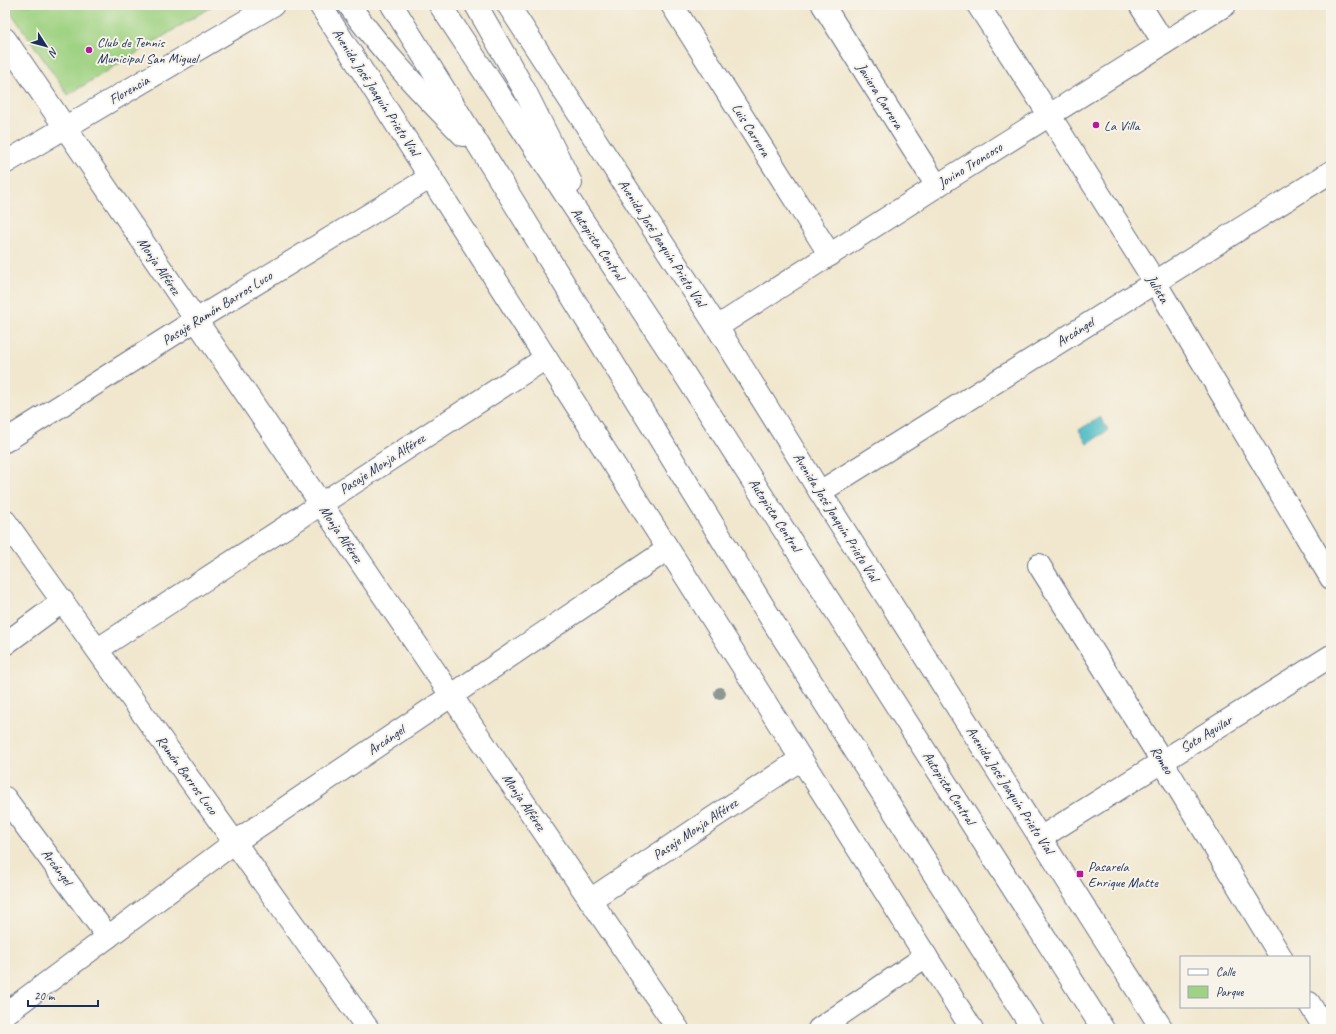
<svg xmlns="http://www.w3.org/2000/svg" width="1336" height="1034" font-family="Caveat,sans-serif">
<rect width="100%" height="100%" fill="#f7f3e8"/>
<filter id="ink" filterUnits="userSpaceOnUse"><feTurbulence type="fractalNoise" baseFrequency=".025" numOctaves="2"/><feDisplacementMap in="SourceGraphic" scale="8" xChannelSelector="R" yChannelSelector="G"/><feConvolveMatrix kernelMatrix="1 2 1 2 8 2 1 2 1" color-interpolation-filters="sRGB"/></filter>
<filter id="wash" filterUnits="userSpaceOnUse"><feTurbulence type="fractalNoise" baseFrequency=".012" numOctaves="4" result="noise"/><feDisplacementMap in="SourceGraphic" scale="16" xChannelSelector="R" yChannelSelector="G"/><feGaussianBlur stdDeviation="0.9" result="paint"/><feColorMatrix in="noise" values="0 0 0 0 0 0 0 0 0 0 0 0 0 0 0 0 0 1.4 0 .05"/><feComposite in="paint" operator="in"/></filter>
<g filter="url(#wash)">
<rect width="100%" height="100%" fill="#f1e7ce"/>
<path fill="#9fd282" stroke="#5d8070" d="M6 5H214L68 95Z"/>
<path fill="#4dbcc4" stroke="#347691" d="M1100 417 1108 430 1087 444 1079 430Z"/>
</g>
<g filter="url(#ink)">
<g fill="none" stroke-linecap="round" stroke-linejoin="round">
<g stroke="#666f85" stroke-width="24">
<g id="minor">
<path d="M672 5 830 255"/>
<path d="M823 5 937 186"/>
<path d="M978 5 1050 116 1155 282 1331 578"/>
<path d="M1140 5 1164 43"/>
<path d="M5 39 678 1029"/>
<path d="M5 163 273 5"/>
<path d="M717 327 951 177 1225 5"/>
<path d="M5 441 196 320 431 177"/>
<path d="M820 492 1331 172"/>
<path d="M5 521 368 1029"/>
<path d="M1039 565 1162 761 1281 957"/>
<path d="M5 644 63 601"/>
<path d="M98 649 321 504 546 358"/>
<path d="M5 798 108 937"/>
<path d="M1040 838 1331 656"/>
<path d="M590 900 801 759"/>
<path d="M1309 1003 1325 1029"/>
<path d="M5 1014 235 842 668 549"/>
<path d="M819 1029 926 956"/>
</g>
</g>
<g stroke="#666f85" stroke-width="24">
<g id="secondary">
<path d="M320 5 681 569 972 1029"/>
<path d="M508 5 717 327 820 492 1162 1029"/>
</g>
</g>
<g stroke="#666f85" stroke-width="24">
<g id="motorway">
<path d="M349 5C382 52 423 94 463 135"/>
<path d="M392 5 773 622 1033 1029"/>
<path d="M440 5 683 372 1103 1029"/>
<path d="M476 5 525 91 571 183"/>
</g>
</g>
<use href="#minor" stroke="#fff" stroke-width="22"/>
<use href="#secondary" stroke="#fff" stroke-width="22"/>
<use href="#motorway" stroke="#fff" stroke-width="22"/>
</g>
<circle fill="#8d9895" cx="720" cy="693" r="6"/>
</g>
<g fill="#b5179e" stroke="#f7f3e8" stroke-width="1.5">
<circle cx="89" cy="50" r="4"/>
<circle cx="1096" cy="125" r="4"/>
<rect x="1076" y="870" width="8" height="8" rx="2"/>
</g>
<g text-anchor="middle" dominant-baseline="central" stroke-width="4" stroke-linejoin="round" paint-order="stroke">
<g font-size="14" fill="#1b2f5e" stroke="#f7f3e8" text-anchor="start">
<text x="97" y="42">Club de Tennis<tspan x="97" dy="16">Municipal San Miguel</tspan></text>
<text x="1104" y="125">La Villa</text>
<text x="1088" y="866">Pasarela<tspan x="1088" dy="16">Enrique Matte</tspan></text>
</g>
<g font-size="14" fill="#1b2f5e" stroke="#f7f3e8">
<text transform="translate(129 90) rotate(-30)">Florencia</text>
<text transform="translate(376 92) rotate(57)">Avenida José Joaquín Prieto Vial</text>
<text transform="translate(880 96) rotate(58)">Javiera Carrera</text>
<text transform="translate(751 130) rotate(58)">Luis Carrera</text>
<text transform="translate(970 165) rotate(-32)">Jovino Troncoso</text>
<text transform="translate(662 243) rotate(57)">Avenida José Joaquín Prieto Vial</text>
<text transform="translate(598 244) rotate(56)">Autopista Central</text>
<text transform="translate(159 266) rotate(56)">Monja Alférez</text>
<text transform="translate(1158 289) rotate(59)">Julieta</text>
<text transform="translate(217 308) rotate(-32)">Pasaje Ramón Barros Luco</text>
<text transform="translate(1075 332) rotate(-32)">Arcángel</text>
<text transform="translate(382 464) rotate(-33)">Pasaje Monja Alférez</text>
<text transform="translate(775 515) rotate(57)">Autopista Central</text>
<text transform="translate(836 517) rotate(58)">Avenida José Joaquín Prieto Vial</text>
<text transform="translate(341 534) rotate(56)">Monja Alférez</text>
<text transform="translate(1206 734) rotate(-32)">Soto Aguilar</text>
<text transform="translate(386 740) rotate(-34)">Arcángel</text>
<text transform="translate(1162 760) rotate(58)">Romeo</text>
<text transform="translate(187 775) rotate(54)">Ramón Barros Luco</text>
<text transform="translate(949 788) rotate(57)">Autopista Central</text>
<text transform="translate(1010 790) rotate(57)">Avenida José Joaquín Prieto Vial</text>
<text transform="translate(524 802) rotate(56)">Monja Alférez</text>
<text transform="translate(695 829) rotate(-34)">Pasaje Monja Alférez</text>
<text transform="translate(57 867) rotate(53)">Arcángel</text>
</g>
</g>
<rect width="1336" height="1034" fill="none" stroke="#f7f3e8" stroke-width="20"/>
<rect x="1180" y="956" width="130" height="52" fill="#f7f3e8" stroke="#9fa5b1"/>
<rect x="1188" y="969" width="20" height="6" fill="#ffffff" stroke="#9fa5b1"/>
<text x="1216" y="976" font-size="12" fill="#1b2f5e">Calle</text>
<rect x="1188" y="986" width="20" height="12" fill="#9fd282" stroke="#9fa5b1"/>
<text x="1216" y="996" font-size="12" fill="#1b2f5e">Parque</text>
<g transform="translate(46 46) rotate(126)" stroke="#f7f3e8" stroke-width="3" paint-order="stroke">
<path d="M0-3L7 15L0 10L-7 15Z" fill="#1b2f5e"/>
<text y="-6" font-size="11" font-weight="bold" text-anchor="middle" fill="#1b2f5e">N</text>
</g>
<path d="M28 1000v6h70v-6" fill="none" stroke="#1b2f5e" stroke-width="2"/>
<text x="34" y="1000" font-size="12" fill="#1b2f5e" stroke="#f7f3e8" stroke-width="3" paint-order="stroke">20 m</text>
</svg>
